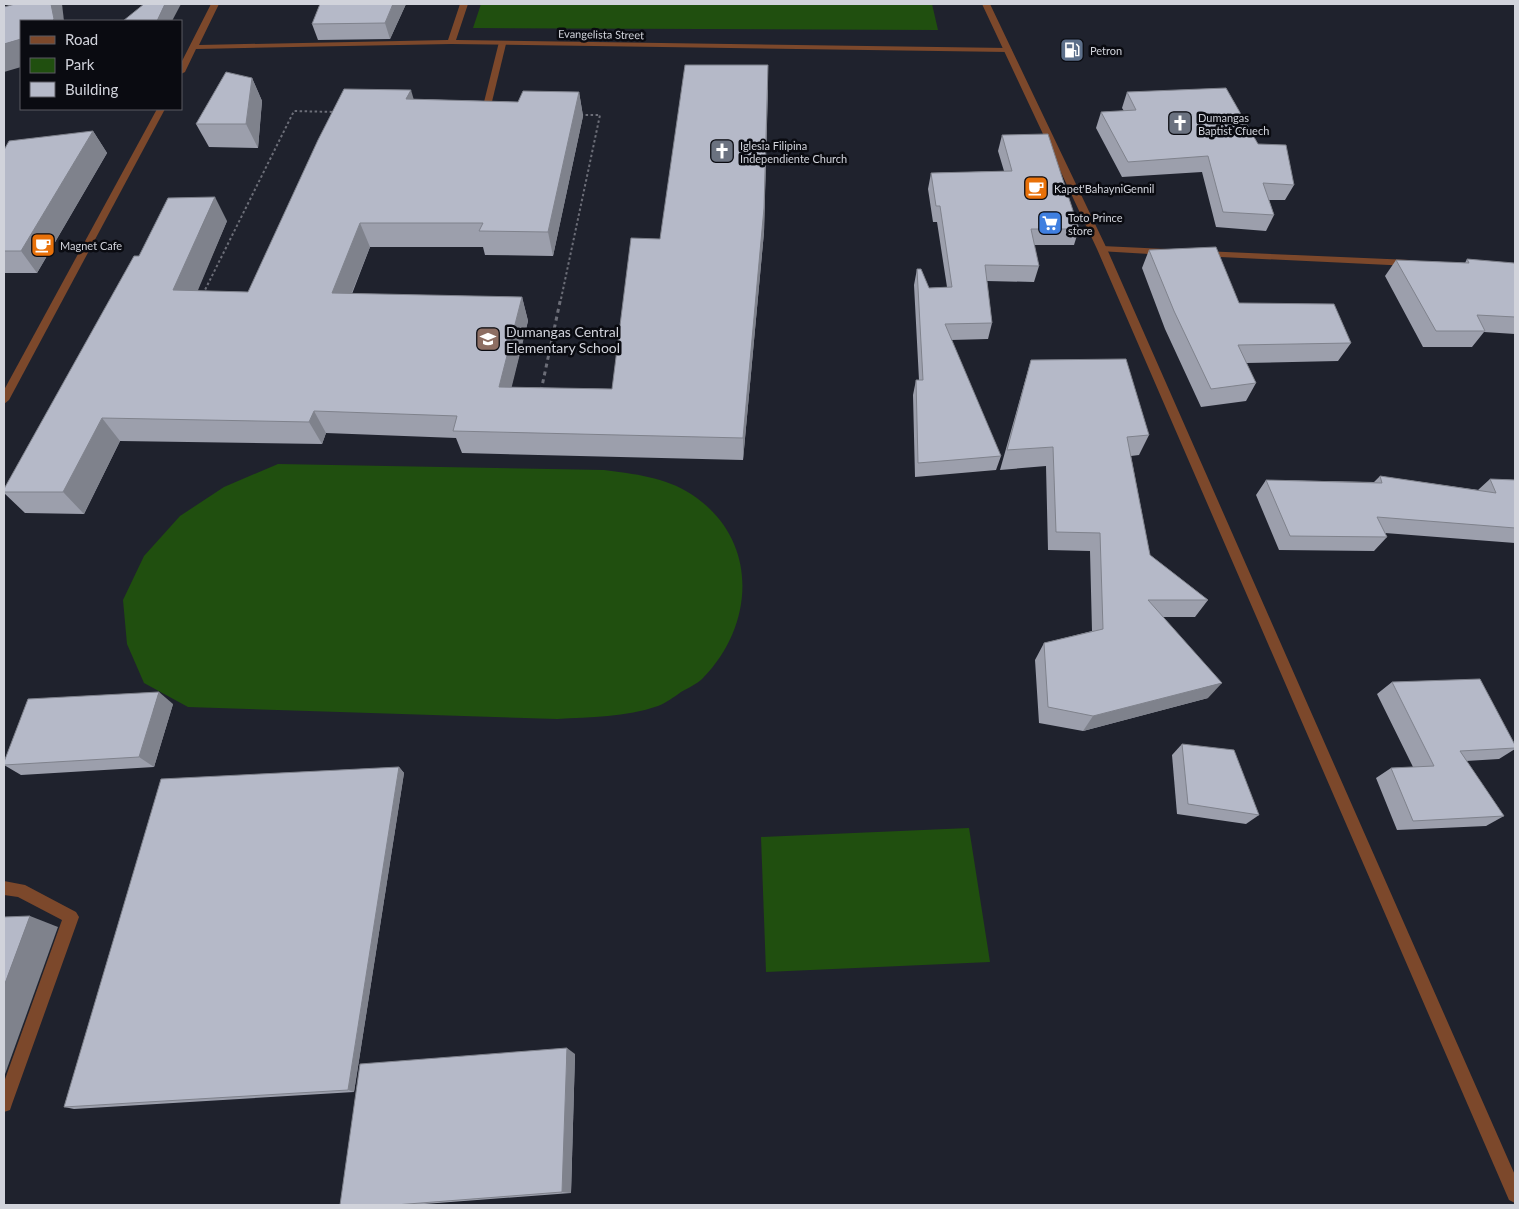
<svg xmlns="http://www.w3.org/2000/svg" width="1519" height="1209" font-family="Lato,sans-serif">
<rect width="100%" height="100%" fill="#1f222d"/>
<g fill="#204f0f">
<path d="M481 4H932L938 30 473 28Z"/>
<path d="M278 464 604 470C634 474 665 477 691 494 759 538 756 624 703 678 697 684 688 688 681 692 674 697 666 703 658 706 626 717 590 717 557 719L188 707 144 683 127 644 123 600 144 556 180 516 224 487Z"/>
<path d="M969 828 990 962 766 972 761 837Z"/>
</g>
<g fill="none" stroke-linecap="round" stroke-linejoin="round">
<g stroke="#6c6e78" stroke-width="2" stroke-dasharray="2.5 2.5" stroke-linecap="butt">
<path d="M203 294 294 111 335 112"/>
<path d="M561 299 600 115H579"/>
</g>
<path stroke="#6c6e78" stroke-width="3" stroke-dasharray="4 4" stroke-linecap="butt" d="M541 391 561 297"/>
<g fill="#7c482b" fill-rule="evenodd">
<path d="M499 42 506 44 489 114 485 117 481 114Z"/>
<path d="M4 881 25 885 76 912 79 917 12 1104 10 1110 4 1112V1082L62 920 18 897 4 895Z"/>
</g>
<g fill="#7c482b" fill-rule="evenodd">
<path d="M211 4H219L199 45 448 40 460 4H468L456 40 1008 48 1012 50 1008 52 451 44 196 49 185 72 181 74V63Z"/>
<path d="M157 109H165L9 400 4 404V390Z"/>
<path d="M1102 246 1166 249 1171 252 1166 255 1099 251V247Z"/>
<path d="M1203 251 1410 260 1415 263 1410 266 1200 256V252Z"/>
</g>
<path fill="#7c482b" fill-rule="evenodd" d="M982 4H990L1107 249 1515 1175V1203L1509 1200 1097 249Z"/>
</g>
<g fill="#9c9fac">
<path d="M406 4 390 39 318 40 312 24Z"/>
<path d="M252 78 262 101 258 148 209 147 196 124Z"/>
<path d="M768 89 764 232 743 460 462 453 456 438 326 433 322 444 120 441 84 514 25 513 4 493V489L139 256 227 221 197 291 248 292 414 99 518 102 579 92 583 116 553 256 485 255 483 247H370L352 294 522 297 528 321 511 387 612 389 660 239Z"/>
<path d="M1127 92 1258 144 1294 185 1285 200H1269L1274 215 1266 231 1216 227 1202 172 1122 177 1096 128 1101 112 1124 111 1122 108Z"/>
<path d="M93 131 107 153 37 273H4V150Z"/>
<path d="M1002 135 1079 229 1074 245H1034L1039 266 1034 282 987 281 992 323 988 339 951 340 1001 456 996 470 915 477 913 395 916 380H919L914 285 917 269 929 288 947 287 937 222H933L928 189 931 173 1004 171 998 151Z"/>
<path d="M1149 250 1239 303 1351 343 1338 361 1246 363 1256 383 1246 401 1201 407 1165 329 1142 268Z"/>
<path d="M1467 259 1515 266V334L1484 332 1472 347H1423L1385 276 1396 260 1465 263Z"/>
<path d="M1031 360 1149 435 1139 455 1131 456 1150 555 1208 600 1195 617H1163L1208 698 1083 731 1039 723 1035 660 1044 643 1092 631 1090 551 1048 550 1046 466 1000 470 1025 381Z"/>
<path d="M1380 476 1478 490 1490 479 1515 480V543L1385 533 1387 537 1374 551 1279 550 1256 495 1266 480 1374 482Z"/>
<path d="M1392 682 1515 745V749L1499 759 1466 761 1504 816 1486 826 1397 830 1376 778 1391 768 1413 767 1377 694Z"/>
<path d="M173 704 154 767 21 775 4 765V762Z"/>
<path d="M1182 744 1259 815 1246 824 1177 814 1172 755Z"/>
<path d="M399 767 404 773 354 1092 74 1109 64 1107Z"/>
<path d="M575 1054 571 1193 411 1205H340Z"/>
</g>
<g fill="#7f828c">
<path d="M51 4H62L64 21H52Z"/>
<path d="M165 4H181L172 21H157Z"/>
<path d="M393 4H406L390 39 385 23Z"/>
<path d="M21 39V67L4 72V44Z"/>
<path d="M768 65 764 232 743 460V438Z"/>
<path d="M252 78 262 101 258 148 246 124Z"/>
<path d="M411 90 418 114 406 99Z"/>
<path d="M579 92 583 116 553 256 548 232Z"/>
<path d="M93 131 107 153 37 273 21 251Z"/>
<path d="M215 197 227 221 188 314 173 290Z"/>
<path d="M360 223 370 247 342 317 332 293Z"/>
<path d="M522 297 528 321 506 410 499 387Z"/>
<path d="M314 411 326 433 322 444 309 422Z"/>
<path d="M102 418 120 441 84 514 63 492Z"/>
<path d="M1222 683 1208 698 1083 731 1093 716Z"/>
<path d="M159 692 173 704 154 767 139 757Z"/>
<path d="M399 767 404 773 354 1092 348 1090Z"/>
<path d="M30 916 58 927 4 1077V986Z"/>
<path d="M567 1048 575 1054 571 1193 562 1192Z"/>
</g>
<g fill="#b5b9c8" stroke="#7f828c">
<path d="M15 4H51L54 19 52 21H21V39L4 44V7Z"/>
<path d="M144 4H165L157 21H123Z"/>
<path d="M320 4H393L385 23 312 24Z"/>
<path d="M685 65H768L764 208 743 438 453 431 457 416 314 411 309 422 102 418 63 492H4V489L134 256H139L168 198 215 197 173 290 248 292 318 140 344 89 411 90 406 99 518 102 523 91 579 92 548 232 479 231 483 223H360L332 293 522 297 499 387 612 389 631 238 660 239Z"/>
<path d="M226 72 252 78 246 124H196Z"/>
<path d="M1226 88 1258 144 1286 145 1294 185 1263 183 1274 215 1223 212 1208 156 1128 162 1101 112 1136 110 1127 92Z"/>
<path d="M93 131 21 251H4V150L9 141Z"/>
<path d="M1048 134 1079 229H1031L1039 266 985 265 992 323 945 324 1001 456 918 463 916 380H923L917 269H921L929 288 952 287 940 206H936L931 173 1012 171 1002 135Z"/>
<path d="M1216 247 1239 303 1334 304 1351 343 1238 345 1256 383 1211 389 1174 311 1149 250Z"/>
<path d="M1467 259 1514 263 1515 266V317L1477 315 1485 331H1436L1396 260 1469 263Z"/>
<path d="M1126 359 1149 435 1127 437 1150 555 1208 600H1148L1222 683 1093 716 1048 707 1044 643 1103 629 1100 533 1056 532 1053 447 1007 450 1031 360Z"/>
<path d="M1380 476 1496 493 1490 479 1515 480V528L1377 517 1387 537 1290 536 1266 480 1382 483Z"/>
<path d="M1480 679 1515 745V748L1460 751 1504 816 1413 821 1391 768 1434 766 1392 682Z"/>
<path d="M159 692 139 757 4 765V762L28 699Z"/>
<path d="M1182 744 1234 750 1259 815 1188 804Z"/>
<path d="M399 767 348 1090 64 1107 161 779Z"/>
<path d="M30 916 4 986V917Z"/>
<path d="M567 1048 562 1192 395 1205H340L360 1064Z"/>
</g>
<defs>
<g id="fuel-square" transform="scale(1.25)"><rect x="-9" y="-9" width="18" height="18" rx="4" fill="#5c6f8a" stroke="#0a0b11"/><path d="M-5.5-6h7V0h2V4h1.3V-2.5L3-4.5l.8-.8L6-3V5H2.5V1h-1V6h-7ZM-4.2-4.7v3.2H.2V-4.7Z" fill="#fff"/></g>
<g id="church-square" transform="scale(1.25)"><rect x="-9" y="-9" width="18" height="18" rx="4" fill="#6b7280" stroke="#0a0b11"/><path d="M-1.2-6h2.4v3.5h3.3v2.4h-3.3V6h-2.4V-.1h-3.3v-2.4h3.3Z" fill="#fff"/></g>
<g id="cafe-square" transform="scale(1.25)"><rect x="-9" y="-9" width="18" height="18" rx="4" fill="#e8710a" stroke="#0a0b11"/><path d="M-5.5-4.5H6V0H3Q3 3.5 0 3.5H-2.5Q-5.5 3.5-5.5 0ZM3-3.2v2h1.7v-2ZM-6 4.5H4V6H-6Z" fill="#fff"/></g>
<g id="supermarket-square" transform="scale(1.25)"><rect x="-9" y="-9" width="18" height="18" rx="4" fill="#3f7fe0" stroke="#0a0b11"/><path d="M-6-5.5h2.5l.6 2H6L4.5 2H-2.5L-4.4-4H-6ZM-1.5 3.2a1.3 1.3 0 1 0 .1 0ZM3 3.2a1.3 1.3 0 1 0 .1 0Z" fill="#fff"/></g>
<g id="school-square" transform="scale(1.25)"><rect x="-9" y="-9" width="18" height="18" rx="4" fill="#8d6e63" stroke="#0a0b11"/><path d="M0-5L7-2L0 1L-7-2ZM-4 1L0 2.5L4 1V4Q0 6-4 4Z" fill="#fff"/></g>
</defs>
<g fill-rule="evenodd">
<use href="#fuel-square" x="1072" y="50"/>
<use href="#church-square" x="1180" y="123"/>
<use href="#church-square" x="722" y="151"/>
<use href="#cafe-square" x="1036" y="188"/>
<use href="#supermarket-square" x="1050" y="223"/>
<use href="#cafe-square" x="43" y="245"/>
<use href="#school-square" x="488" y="339"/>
</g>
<g text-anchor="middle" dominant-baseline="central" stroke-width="5" stroke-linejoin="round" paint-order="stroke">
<g font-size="11" fill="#d1d3db" stroke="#0a0b11">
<text transform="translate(601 34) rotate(1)">Evangelista Street</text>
</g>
<g font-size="11" fill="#d1d3db" stroke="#0a0b11" text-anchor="start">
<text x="1090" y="50">Petron</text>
<text x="1198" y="117">Dumangas<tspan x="1198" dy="13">Baptist Cfuech</tspan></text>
<text x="740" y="145">Iglesia Filipina<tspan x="740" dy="13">Independiente Church</tspan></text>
<text x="1054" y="188">Kapet'BahayniGennil</text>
<text x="1068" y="217">Toto Prince<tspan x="1068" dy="13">store</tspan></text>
<text x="60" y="245">Magnet Cafe</text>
</g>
<g font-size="14" fill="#d1d3db" stroke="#0a0b11" text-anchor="start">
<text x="506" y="331">Dumangas Central<tspan x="506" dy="16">Elementary School</tspan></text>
</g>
</g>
<rect width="1519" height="1209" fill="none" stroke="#d1d3db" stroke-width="10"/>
<rect x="20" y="20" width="162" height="90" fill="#0a0b11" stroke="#5a5b62"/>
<rect x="30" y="36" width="25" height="8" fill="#7c482b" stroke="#5a5b62"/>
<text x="65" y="45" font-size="15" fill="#d1d3db">Road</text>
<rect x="30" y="58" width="25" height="15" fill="#204f0f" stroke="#5a5b62"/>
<text x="65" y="70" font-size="15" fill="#d1d3db">Park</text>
<rect x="30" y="82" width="25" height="15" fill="#b5b9c8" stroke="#5a5b62"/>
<text x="65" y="95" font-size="15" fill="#d1d3db">Building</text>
</svg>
